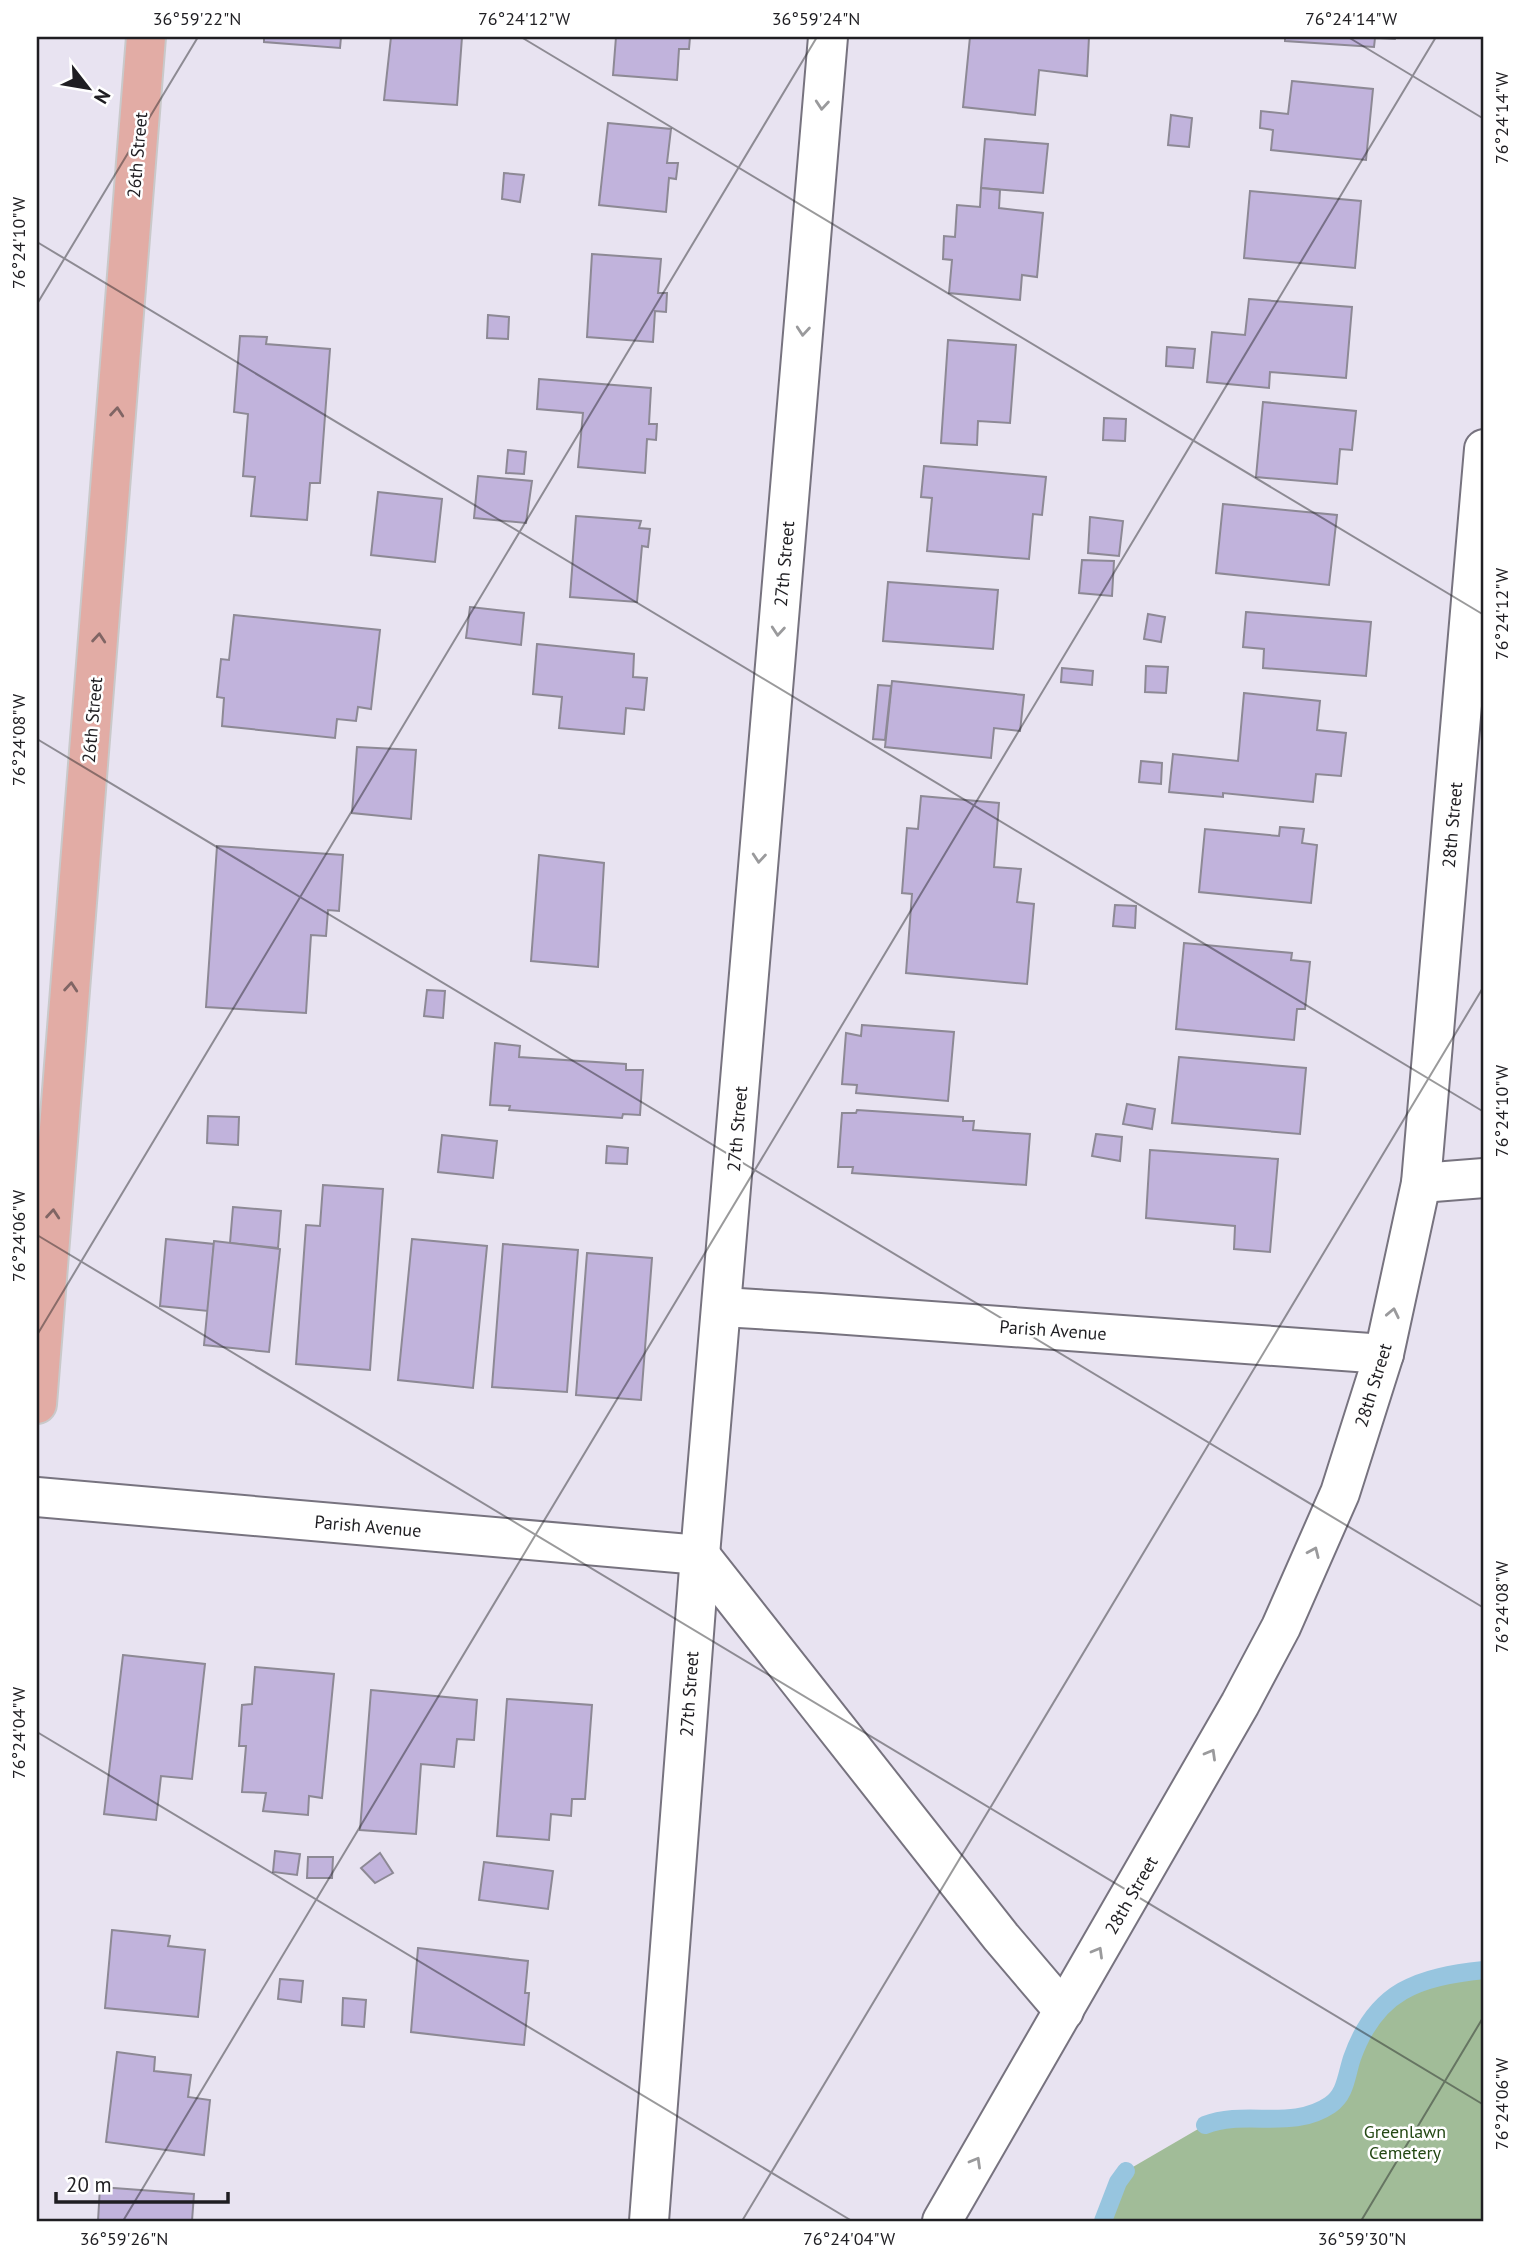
<svg xmlns="http://www.w3.org/2000/svg" width="1521" height="2258" font-family="'PT Sans',sans-serif">
<rect width="100%" height="100%" fill="#e8e3f1"/>
<path fill="#a1bc98" d="M1484 1970V2221H1103L1118 2182 1126 2171 1205 2125C1246 2109 1292 2131 1330 2105 1346 2094 1346 2076 1352 2058 1376 1990 1418 1977 1484 1970Z"/>
<g fill="none" stroke-linecap="round" stroke-linejoin="round">
<g stroke="#97c5df" stroke-width="18">
<path d="M1205 2125C1246 2109 1292 2131 1330 2105 1346 2094 1346 2076 1352 2058 1376 1990 1418 1977 1484 1970"/>
<path d="M1103 2221 1118 2182 1126 2171"/>
</g>
</g>
<g fill="#c1b3dc" stroke="#8d8995" stroke-width="2">
<path d="M264 37H341L340 48 264 42Z"/>
<path d="M391 37H462L457 105 384 100Z"/>
<path d="M616 37H690L689 49H679L677 80 613 75Z"/>
<path d="M970 37H1089L1087 76 1039 70 1035 115 963 107Z"/>
<path d="M1285 37H1396L1395 39 1375 38 1374 47 1285 41Z"/>
<path d="M1292 81 1373 89 1366 160 1271 150 1273 130 1260 128 1261 111 1288 114Z"/>
<path d="M1171 115 1192 118 1189 147 1168 145Z"/>
<path d="M608 123 671 129 667 163H678L676 179 669 178 666 212 599 205Z"/>
<path d="M985 139 1048 144 1043 193 981 188Z"/>
<path d="M504 173 524 175 520 202 502 199Z"/>
<path d="M981 188 1000 190 999 208 1043 213 1037 277 1022 275 1020 300 949 293 952 260 943 259 944 236 955 237 957 205 980 207Z"/>
<path d="M1250 191 1361 201 1355 268 1244 258Z"/>
<path d="M592 254 661 259 658 293H667L666 312 655 311 653 342 587 337Z"/>
<path d="M1249 299 1352 307 1346 378 1270 372 1269 388 1207 382 1212 332 1245 335Z"/>
<path d="M488 315 509 317 508 339 487 338Z"/>
<path d="M240 336 267 337 266 344 330 349 320 483H310L307 520 251 516 255 477 243 476 248 414 234 412Z"/>
<path d="M948 340 1016 345 1010 423 978 421 977 445 941 443Z"/>
<path d="M1167 347 1195 349 1193 368 1166 366Z"/>
<path d="M539 379 651 388 649 424H657L656 440 647 439 645 473 578 467 583 413 537 409Z"/>
<path d="M1263 402 1356 411 1352 450 1340 449 1337 484 1256 477Z"/>
<path d="M1104 418 1126 419 1125 441 1103 440Z"/>
<path d="M508 450 526 452 524 474 506 473Z"/>
<path d="M924 466 1046 477 1042 515 1033 514 1029 559 927 551 932 498 921 497Z"/>
<path d="M478 476 532 481 526 523 474 518Z"/>
<path d="M378 492 442 499 435 562 371 555Z"/>
<path d="M1223 504 1337 515 1329 585 1216 573Z"/>
<path d="M576 516 641 521 639 528 650 529 648 547 642 546 637 602 570 597Z"/>
<path d="M1090 517 1123 521 1119 556 1088 553Z"/>
<path d="M1082 560 1114 561 1112 596 1079 593Z"/>
<path d="M888 582 998 590 993 649 883 641Z"/>
<path d="M470 607 524 613 521 645 466 638Z"/>
<path d="M1246 612 1371 622 1366 676 1263 668 1264 649 1243 647Z"/>
<path d="M1148 614 1165 617 1161 642 1144 639Z"/>
<path d="M234 615 380 630 371 709 358 707 356 721 337 719 335 738 222 726 224 698 217 697 221 659 229 660Z"/>
<path d="M537 644 634 654 633 677 647 678 644 710 626 708 624 734 559 728 562 697 533 694Z"/>
<path d="M1146 666 1168 667 1166 693 1145 692Z"/>
<path d="M1062 668 1093 671 1092 685 1061 682Z"/>
<path d="M892 681 1024 695 1020 731 994 728 991 758 885 747Z"/>
<path d="M878 685 891 686 885 740 873 739Z"/>
<path d="M1244 693 1320 701 1317 730 1346 733 1341 776 1316 774 1313 802 1223 793V797L1169 792 1173 754 1238 761Z"/>
<path d="M357 747 416 750 411 819 352 813Z"/>
<path d="M1141 761 1162 763 1161 784 1139 782Z"/>
<path d="M921 796 999 803 994 867 1021 869 1017 902 1034 904 1027 984 906 973 912 894 902 893 907 828 918 829Z"/>
<path d="M1280 827 1304 829 1302 843 1317 845 1311 903 1199 892 1205 829 1279 836Z"/>
<path d="M217 846 343 855 339 911 328 910 326 936 311 935 306 1013 206 1007Z"/>
<path d="M539 855 604 863 598 967 531 961Z"/>
<path d="M1115 905 1136 906 1135 928 1113 926Z"/>
<path d="M1184 943 1292 953 1291 960 1310 962 1305 1009H1297L1294 1040 1176 1029Z"/>
<path d="M427 990 445 991 443 1018 424 1016Z"/>
<path d="M862 1025 954 1032 948 1101 856 1093 857 1085 842 1084 846 1033 861 1036Z"/>
<path d="M495 1043 520 1046 519 1057 626 1064V1070H643L640 1115 623 1114 622 1118 509 1110 510 1106 490 1105Z"/>
<path d="M1179 1057 1306 1068 1300 1134 1172 1123Z"/>
<path d="M1127 1104 1155 1109 1152 1129 1123 1124Z"/>
<path d="M857 1110 963 1117V1121H974L973 1130 1030 1134 1026 1185 852 1173 853 1167H838L842 1113H856Z"/>
<path d="M208 1116 239 1117 238 1145 207 1143Z"/>
<path d="M1096 1134 1122 1137 1120 1161 1092 1156Z"/>
<path d="M442 1135 497 1141 493 1178 438 1172Z"/>
<path d="M607 1146 628 1148 627 1164 606 1163Z"/>
<path d="M1150 1150 1278 1159 1270 1252 1234 1249 1235 1226 1146 1218Z"/>
<path d="M323 1185 383 1189 370 1370 296 1364 306 1225 320 1226Z"/>
<path d="M233 1207 281 1211 278 1248 230 1243Z"/>
<path d="M166 1239 214 1244 208 1311 160 1306Z"/>
<path d="M412 1239 487 1246 473 1388 398 1380Z"/>
<path d="M214 1241 280 1249 269 1352 204 1345Z"/>
<path d="M503 1244 578 1250 567 1392 492 1387Z"/>
<path d="M587 1253 652 1258 641 1400 576 1395Z"/>
<path d="M123 1655 205 1664 192 1779 161 1776 156 1820 104 1814Z"/>
<path d="M255 1667 334 1674 322 1798 309 1796 308 1815 263 1811 266 1793 242 1792 246 1746H239L242 1705 252 1704Z"/>
<path d="M371 1690 477 1700 474 1740 457 1739 454 1767 421 1764 416 1834 360 1830Z"/>
<path d="M507 1699 592 1705 585 1799H572L571 1816 551 1814 549 1840 497 1836Z"/>
<path d="M275 1851 300 1854 297 1875 273 1872Z"/>
<path d="M380 1853 393 1873 375 1883 361 1868Z"/>
<path d="M308 1857H333L332 1878H307Z"/>
<path d="M484 1862 553 1871 548 1909 479 1900Z"/>
<path d="M112 1930 170 1936 168 1946 205 1950 198 2017 105 2008Z"/>
<path d="M418 1948 528 1961 525 1993H529L524 2045 411 2032Z"/>
<path d="M280 1979 303 1981 301 2002 278 1999Z"/>
<path d="M343 1998 366 2000 364 2027 342 2025Z"/>
<path d="M117 2052 155 2057 154 2071 191 2075 188 2097 210 2100 204 2155 106 2142Z"/>
<path d="M100 2187 194 2194 192 2221H98Z"/>
</g>
<g fill="none" stroke-linecap="round" stroke-linejoin="round">
<g stroke="#77737f" stroke-width="42">
<g id="street">
<path d="M1421 1183 1484 1178"/>
<path d="M722 1307 820 1313 1384 1354"/>
<path d="M37 1497 700 1555"/>
</g>
</g>
<g stroke="#77737f" stroke-width="42">
<g id="secondary">
<path d="M700 1555 1001 1937 1064 2011"/>
<path d="M649 2221 700 1555 828 37"/>
<path d="M942 2221 1240 1704 1281 1627 1340 1493 1384 1354 1421 1183 1484 449"/>
</g>
</g>
<g stroke="#c9c9ca" stroke-width="42">
<path id="primary" d="M37 1404 146 37"/>
</g>
<use href="#street" stroke="#fff" stroke-width="38"/>
<use href="#secondary" stroke="#fff" stroke-width="38"/>
<use href="#primary" stroke="#e2aca5" stroke-width="38"/>
</g>
<defs><path id="oneway-chevron" d="M-2-3.5L2.5 0L-2 3.5" fill="none" stroke-width="1.6" stroke-linecap="round" stroke-linejoin="round" transform="scale(1.75)"/></defs>
<g stroke="#9a9a9c">
<use href="#oneway-chevron" transform="translate(822 105) rotate(95)"/>
<use href="#oneway-chevron" transform="translate(803 331) rotate(95)"/>
<use href="#oneway-chevron" transform="translate(778 631) rotate(95)"/>
<use href="#oneway-chevron" transform="translate(759 858) rotate(95)"/>
<use href="#oneway-chevron" transform="translate(1393 1313) rotate(-78)"/>
<use href="#oneway-chevron" transform="translate(1314 1552) rotate(-66)"/>
<use href="#oneway-chevron" transform="translate(1211 1754) rotate(-60)"/>
<use href="#oneway-chevron" transform="translate(1098 1952) rotate(-60)"/>
<use href="#oneway-chevron" transform="translate(976 2162) rotate(-60)"/>
</g>
<g stroke="#806564">
<use href="#oneway-chevron" transform="translate(117 412) rotate(-85)"/>
<use href="#oneway-chevron" transform="translate(99 638) rotate(-85)"/>
<use href="#oneway-chevron" transform="translate(71 987) rotate(-85)"/>
<use href="#oneway-chevron" transform="translate(53 1214) rotate(-85)"/>
</g>
<path fill="none" stroke="#1f1e22" stroke-width="2" stroke-opacity="0.45" d="M521 37 1484 615M1348 37 1484 119M37 242 1484 1112M37 304 198 37M37 739 1484 1608M37 1235 1484 2105M37 1335 817 37M37 1732 852 2221M123 2221 1436 37M742 2221 1484 986M1361 2221 1484 2016"/>
<g text-anchor="middle" dominant-baseline="central" stroke-width="5" stroke-linejoin="round" paint-order="stroke">
<g font-size="18" fill="#1f1e22" stroke="#fff">
<text transform="translate(137 155) rotate(-85)">26th Street</text>
<text transform="translate(784 564) rotate(-85)">27th Street</text>
<text transform="translate(92 720) rotate(-85)">26th Street</text>
<text transform="translate(1452 825) rotate(-85)">28th Street</text>
<text transform="translate(737 1129) rotate(-85)">27th Street</text>
<text transform="translate(1053 1330) rotate(4)">Parish Avenue</text>
<text transform="translate(1373 1385) rotate(-73)">28th Street</text>
<text transform="translate(368 1526) rotate(5)">Parish Avenue</text>
<text transform="translate(689 1694) rotate(-86)">27th Street</text>
<text transform="translate(1131 1895) rotate(-60)">28th Street</text>
</g>
<g font-size="18" fill="#244814" stroke="#fff">
<text x="1405" y="2131">Greenlawn<tspan x="1405" dy="21">Cemetery</tspan></text>
</g>
</g>
<rect width="1521" height="2258" fill="none" stroke="#ffffff" stroke-width="77"/>
<g transform="translate(88 88) rotate(121)" stroke="#ffffff" stroke-width="5" paint-order="stroke">
<path d="M0-5L12 26L0 18L-12 26Z" fill="#1f1e22"/>
<text y="-10" font-size="19" font-weight="bold" text-anchor="middle" fill="#1f1e22">N</text>
</g>
<path d="M56 2192v10h172v-10" fill="none" stroke="#1f1e22" stroke-width="3.5"/>
<text x="66" y="2192" font-size="21" fill="#1f1e22" stroke="#ffffff" stroke-width="5" paint-order="stroke">20 m</text>
<rect x="38" y="38" width="1444" height="2182" fill="none" stroke="#1f1e22" stroke-width="2.5"/>
<g font-size="18" text-anchor="middle" fill="#1f1e22">
<text x="197" y="25">36°59'22"N</text>
<text x="524" y="25">76°24'12"W</text>
<text x="816" y="25">36°59'24"N</text>
<text x="1351" y="25">76°24'14"W</text>
<text transform="translate(1502 118) rotate(-90)" y="6">76°24'14"W</text>
<text transform="translate(19 243) rotate(-90)" y="6">76°24'10"W</text>
<text transform="translate(1502 614) rotate(-90)" y="6">76°24'12"W</text>
<text transform="translate(19 740) rotate(-90)" y="6">76°24'08"W</text>
<text transform="translate(1502 1111) rotate(-90)" y="6">76°24'10"W</text>
<text transform="translate(19 1236) rotate(-90)" y="6">76°24'06"W</text>
<text transform="translate(1502 1607) rotate(-90)" y="6">76°24'08"W</text>
<text transform="translate(19 1733) rotate(-90)" y="6">76°24'04"W</text>
<text transform="translate(1502 2104) rotate(-90)" y="6">76°24'06"W</text>
<text x="124" y="2245">36°59'26"N</text>
<text x="849" y="2245">76°24'04"W</text>
<text x="1362" y="2245">36°59'30"N</text>
</g>
</svg>
